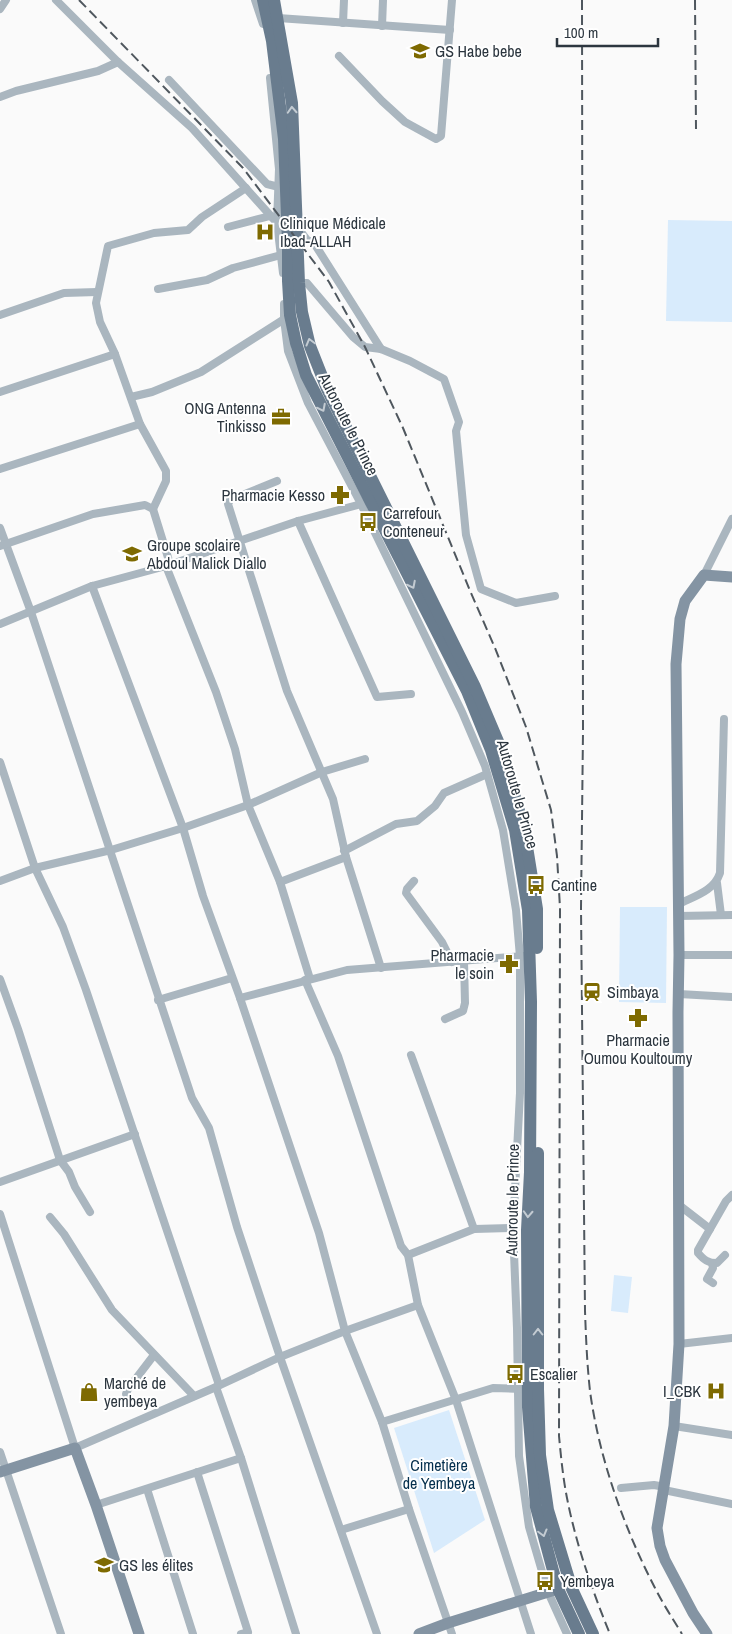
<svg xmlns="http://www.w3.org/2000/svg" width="732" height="1634" font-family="'Archivo Narrow',sans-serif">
<rect width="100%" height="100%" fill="#fafafa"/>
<g fill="#d8ebfc">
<path d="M668 220 732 221V322L666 321Z"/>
<path d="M620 907H667L666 1003 619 1002Z"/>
<path d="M614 1275 632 1277 628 1313 611 1311Z"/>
<path d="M449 1410 485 1520 434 1553 394 1428Z"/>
</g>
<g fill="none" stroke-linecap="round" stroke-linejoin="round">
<g stroke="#aab6bf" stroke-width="8">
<path d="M56 0 118 62 192 128 278 224"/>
<path d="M255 0 263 24"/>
<path d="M0 9 6 0"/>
<path d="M278 18 450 30"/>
<path d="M343 23 344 0"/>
<path d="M382 26 383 0"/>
<path d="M339 56 382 101 405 122 436 139 441 136 452 0"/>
<path d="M270 78 279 169 277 223 283 273"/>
<path d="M169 80 267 184 279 187"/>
<path d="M0 97 16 91 98 71 118 62"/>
<path d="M228 227 270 216"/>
<path d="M298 228 307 240 314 243 381 349"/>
<path d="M299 283H307L353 337 365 347 381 349 410 361 444 379 459 422 456 431 466 535 481 589 516 603 555 596"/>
<path d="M158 289 207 280 233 268 281 255"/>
<path d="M284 304V319L288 351 308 403 361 504 462 712 485 766 503 830 516 910 520 957V1093L513 1228 517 1328 519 1456 529 1527 548 1592 567 1634"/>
<path d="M0 315 64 293 97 292"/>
<path d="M0 392 115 354"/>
<path d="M131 397 152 392 201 372 286 318"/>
<path d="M0 469 140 424"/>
<path d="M277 481 230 500 228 504 287 691 333 799 346 857 381 968"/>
<path d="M153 509 166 481V471L140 424 115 354 100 322 96 303 108 246 154 233 188 230 202 217 246 188"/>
<path d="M298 521 377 697 411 694"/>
<path d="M0 528 31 612 192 1098 209 1128 237 1227 280 1357 377 1634"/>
<path d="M0 546 93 514 145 505 153 509 170 564"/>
<path d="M166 566 216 692 235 749 248 805 280 882 310 979"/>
<path d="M704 575 732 519"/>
<path d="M92 586 183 828 203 896 240 998 319 1233 345 1331 382 1422 409 1509 452 1634"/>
<path d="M0 624 92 586 166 566 298 521 365 503"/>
<path d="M0 762 35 868 63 927 86 990 219 1385"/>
<path d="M344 851 396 824 417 821 435 806 444 793 487 774"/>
<path d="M0 881 35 868 111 850 183 828 248 805 322 772 365 759"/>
<path d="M414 881 407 889 406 893 442 942 452 962"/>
<path d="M280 882 346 857"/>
<path d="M717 883 721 915"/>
<path d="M679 904C695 896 714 891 720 873L724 719"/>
<path d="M679 916 732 915"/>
<path d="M679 955H732"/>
<path d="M0 979 18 1029 60 1160 69 1172 75 1187 90 1212"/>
<path d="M305 980 338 1056 401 1246 408 1255 418 1305 456 1400 531 1634"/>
<path d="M679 994 732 997"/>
<path d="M240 998 347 970 524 956"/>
<path d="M158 1000 232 978"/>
<path d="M445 1019 463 1011 465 1003 464 961"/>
<path d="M411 1055 474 1229"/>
<path d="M0 1182 135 1134"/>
<path d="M679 1205 710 1229 698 1250V1253C704 1260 708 1263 717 1263L725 1255"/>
<path d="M0 1214 75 1448 216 1387 280 1357 345 1331 418 1305"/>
<path d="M50 1217 64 1234 112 1310 194 1396"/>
<path d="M710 1229 726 1201 732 1195"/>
<path d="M408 1255 474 1229 513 1228"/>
<path d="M712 1263 713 1268 707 1279 713 1283"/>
<path d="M679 1344 732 1338"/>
<path d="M216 1387 241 1458 296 1634"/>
<path d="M128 1401 126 1394 128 1389 154 1355"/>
<path d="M382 1422 493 1388 522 1389"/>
<path d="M674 1426 732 1435"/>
<path d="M0 1452 61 1634"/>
<path d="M197 1472 248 1632 241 1634"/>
<path d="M621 1488 654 1485 665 1487"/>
<path d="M147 1489 193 1634"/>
<path d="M664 1490 732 1504"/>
<path d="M96 1505 241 1458"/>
<path d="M341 1530 409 1509"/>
</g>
<g stroke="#8494a3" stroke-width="11">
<path d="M0 1472 75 1448 96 1505 139 1634"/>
<path d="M419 1634 448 1623 558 1589"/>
<path d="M707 1634 693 1613 665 1560 660 1546 657 1528 674 1426 679 1344 678 1012 679 955 676 664 680 619 685 601 704 575 732 577"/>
</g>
<g stroke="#697c8e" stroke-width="12">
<path d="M263 0 272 41 284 139 288 242V281L290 315 296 343 306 375 467 691 491 750 515 830 528 910 531 1002 530 1172 527 1230 528 1407 536 1507 558 1589 579 1634"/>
<path d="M274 0 292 103 299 283 302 312 310 346 327 389 475 687 500 746 524 828 537 909V948"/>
<path d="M538 1153V1389L540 1455 548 1510 572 1589 593 1634"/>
</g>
<g stroke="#4f575e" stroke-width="2" stroke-dasharray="10 5" stroke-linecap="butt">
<path d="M79 0 243 168 329 282 365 347 403 428 471 593 495 648 526 727 551 810 557 856 560 908 559 1436C561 1457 563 1478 567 1498 576 1544 592 1590 610 1634"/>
<path d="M582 0 583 732 581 908 585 1311C586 1338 587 1364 590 1391 599 1458 624 1528 655 1588 663 1604 673 1619 682 1634"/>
<path d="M695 0 696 129"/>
</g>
</g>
<defs><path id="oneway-chevron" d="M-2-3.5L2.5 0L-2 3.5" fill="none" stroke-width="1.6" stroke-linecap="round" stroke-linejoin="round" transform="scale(1.25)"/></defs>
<g stroke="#c3cbd2">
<use href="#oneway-chevron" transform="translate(292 110) rotate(-93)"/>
<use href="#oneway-chevron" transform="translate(310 342) rotate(-105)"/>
<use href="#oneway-chevron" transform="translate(322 408) rotate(63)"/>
<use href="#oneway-chevron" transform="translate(412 585) rotate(63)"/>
<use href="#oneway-chevron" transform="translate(528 1214) rotate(93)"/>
<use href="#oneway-chevron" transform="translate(538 1332) rotate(-90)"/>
<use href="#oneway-chevron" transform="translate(543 1533) rotate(75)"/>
</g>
<defs>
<g id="school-bare" transform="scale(1.5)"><path d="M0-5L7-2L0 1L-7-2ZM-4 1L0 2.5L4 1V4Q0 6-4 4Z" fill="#7e6a01" stroke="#fff" stroke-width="2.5" paint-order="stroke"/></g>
<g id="hospital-bare" transform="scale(1.5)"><path d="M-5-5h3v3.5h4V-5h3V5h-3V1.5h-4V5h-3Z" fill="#7e6a01" stroke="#fff" stroke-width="2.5" paint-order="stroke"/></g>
<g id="office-bare" transform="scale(1.5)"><path d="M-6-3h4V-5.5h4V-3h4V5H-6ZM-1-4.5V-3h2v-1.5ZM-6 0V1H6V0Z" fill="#7e6a01" stroke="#fff" stroke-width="2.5" paint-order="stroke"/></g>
<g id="pharmacy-bare" transform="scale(1.5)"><path d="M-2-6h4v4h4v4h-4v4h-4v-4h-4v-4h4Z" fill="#7e6a01" stroke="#fff" stroke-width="2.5" paint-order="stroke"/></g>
<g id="bus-bare" transform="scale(1.5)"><path d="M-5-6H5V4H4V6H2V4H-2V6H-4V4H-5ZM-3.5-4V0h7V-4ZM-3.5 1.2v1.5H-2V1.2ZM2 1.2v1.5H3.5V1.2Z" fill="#7e6a01" stroke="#fff" stroke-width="2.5" paint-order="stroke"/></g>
<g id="station-bare" transform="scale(1.5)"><path d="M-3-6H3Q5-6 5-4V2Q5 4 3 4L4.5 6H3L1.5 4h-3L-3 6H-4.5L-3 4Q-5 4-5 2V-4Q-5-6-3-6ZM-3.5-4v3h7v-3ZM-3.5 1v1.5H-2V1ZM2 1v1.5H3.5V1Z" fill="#7e6a01" stroke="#fff" stroke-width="2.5" paint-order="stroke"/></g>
<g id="shop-bare" transform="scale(1.5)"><path d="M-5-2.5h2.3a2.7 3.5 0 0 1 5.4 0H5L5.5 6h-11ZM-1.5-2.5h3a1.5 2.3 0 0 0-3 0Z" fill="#7e6a01" stroke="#fff" stroke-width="2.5" paint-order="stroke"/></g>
</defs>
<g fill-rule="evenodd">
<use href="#school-bare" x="420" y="51"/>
<use href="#hospital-bare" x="265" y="232"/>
<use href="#office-bare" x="281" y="417"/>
<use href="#pharmacy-bare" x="340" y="495"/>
<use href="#bus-bare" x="368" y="522"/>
<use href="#school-bare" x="132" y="554"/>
<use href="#bus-bare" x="536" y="885"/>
<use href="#pharmacy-bare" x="509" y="964"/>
<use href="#station-bare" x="592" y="992"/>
<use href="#pharmacy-bare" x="638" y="1018"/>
<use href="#bus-bare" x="515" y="1374"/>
<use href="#hospital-bare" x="716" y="1391"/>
<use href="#shop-bare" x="89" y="1392"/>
<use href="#school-bare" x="104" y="1565"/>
<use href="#bus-bare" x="545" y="1581"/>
</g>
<g text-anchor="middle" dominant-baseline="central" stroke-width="4" stroke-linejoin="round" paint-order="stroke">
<g font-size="16" fill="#2c363f" stroke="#fff" text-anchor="start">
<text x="435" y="51">GS Habe bebe</text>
<text x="280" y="223">Clinique Médicale<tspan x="280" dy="18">Ibad-ALLAH</tspan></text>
<text x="266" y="408" text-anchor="end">ONG Antenna<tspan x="266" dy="18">Tinkisso</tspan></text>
<text x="325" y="495" text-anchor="end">Pharmacie Kesso</text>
<text x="383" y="513">Carrefour<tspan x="383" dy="18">Conteneur</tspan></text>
<text x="147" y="545">Groupe scolaire<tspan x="147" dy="18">Abdoul Malick Diallo</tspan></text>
<text x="551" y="885">Cantine</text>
<text x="494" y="955" text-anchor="end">Pharmacie<tspan x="494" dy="18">le soin</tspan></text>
<text x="607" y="992">Simbaya</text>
<text x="638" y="1040" text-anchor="middle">Pharmacie<tspan x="638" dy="18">Oumou Koultoumy</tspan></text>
<text x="530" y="1374">Escalier</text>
<text x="104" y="1383">Marché de<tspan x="104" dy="18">yembeya</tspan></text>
<text x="701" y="1391" text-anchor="end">I_CBK</text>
<text x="119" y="1565">GS les élites</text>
<text x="560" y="1581">Yembeya</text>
</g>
<g font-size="16" fill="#2c363f" stroke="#fff">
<text transform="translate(349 424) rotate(63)">Autoroute le Prince</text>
<text transform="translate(518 794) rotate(74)">Autoroute le Prince</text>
<text transform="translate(512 1200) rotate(-89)">Autoroute le Prince</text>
</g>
<g font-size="16" fill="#042f4d" stroke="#fff">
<text x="439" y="1465">Cimetière<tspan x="439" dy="18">de Yembeya</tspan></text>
</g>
</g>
<path d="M557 38v8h101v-8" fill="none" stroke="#2c363f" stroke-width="2.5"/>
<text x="564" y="38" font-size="15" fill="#2c363f" stroke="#ffffff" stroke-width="4" paint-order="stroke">100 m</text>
</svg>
